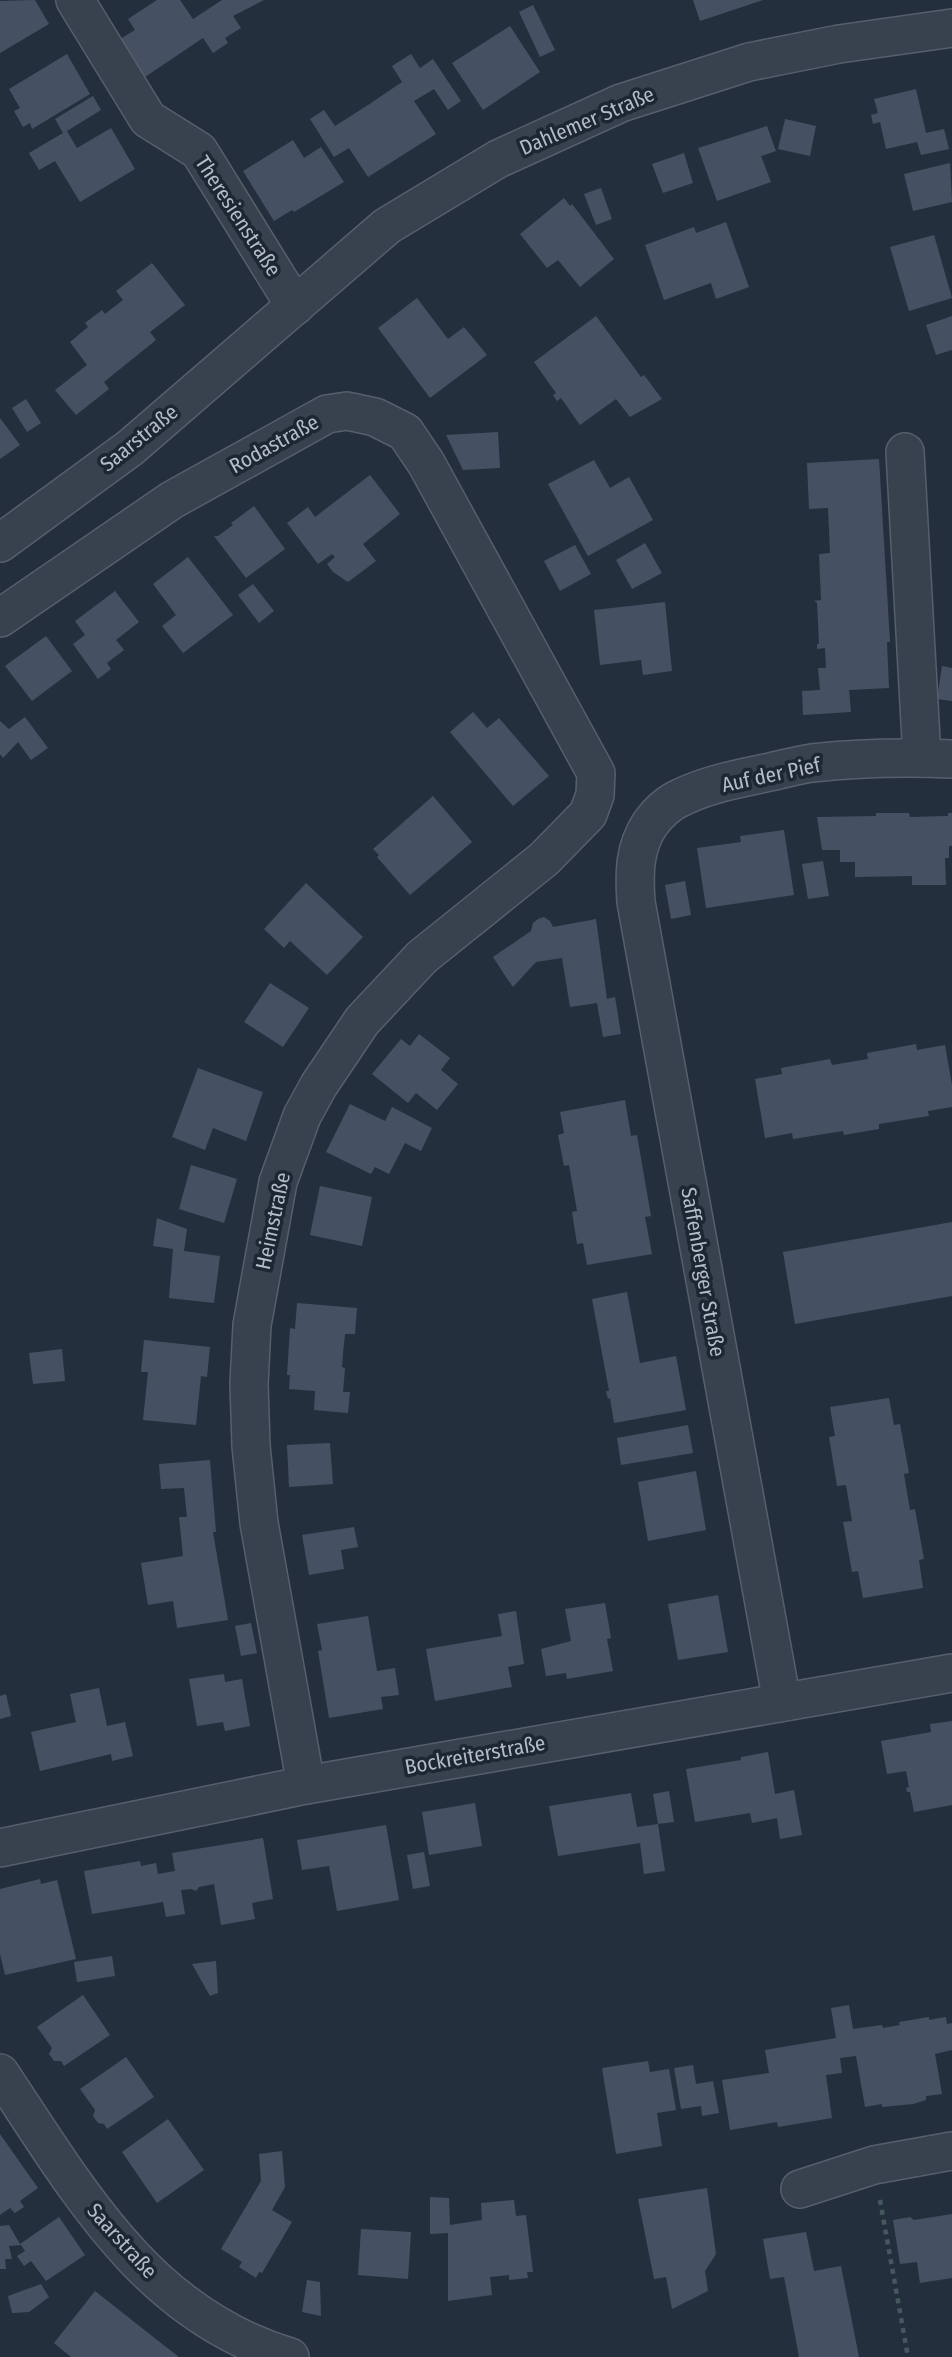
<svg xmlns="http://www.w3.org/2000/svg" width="952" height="2357" font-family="'Fira Sans Condensed',sans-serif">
<rect width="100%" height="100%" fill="#242f3e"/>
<g fill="#455162">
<path d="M35 0 49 24 0 53V1Z"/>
<path d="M157 0H180L193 19 222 0H264L233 16 241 28 225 38 228 43 213 53 203 38 145 77 120 39 135 30 128 19Z"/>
<path d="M693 0H763L700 21Z"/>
<path d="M533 5 555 50 540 57 519 12Z"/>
<path d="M510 26 540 72 483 110 452 63Z"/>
<path d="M67 54 90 94 32 129 30 123 23 127 14 111 20 108 9 89Z"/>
<path d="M411 54 420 68 433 59 461 101 448 110 434 89 414 101 436 134 368 177 349 148 334 157 310 119 324 110 335 126 368 105 402 82 392 66Z"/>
<path d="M916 89 926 133 944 129 949 149 921 155 917 142 886 149 880 122 873 124 871 115 878 113 874 99Z"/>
<path d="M93 96 101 110 67 131 77 148 111 128 135 169 80 202 55 161 39 170 29 153 63 133 55 119Z"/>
<path d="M785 119 816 126 810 156 778 149Z"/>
<path d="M767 126 776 151 761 156 771 182 717 201 698 148Z"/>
<path d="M293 140 304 158 321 147 344 182 294 212 292 210 274 221 243 171Z"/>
<path d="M684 153 693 183 663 193 652 164Z"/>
<path d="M950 163 952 202 913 211 904 174Z"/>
<path d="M601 188 612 219 596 225 584 194Z"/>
<path d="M564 198 570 206 572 204 614 259 580 287 558 260 547 268 520 234Z"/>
<path d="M726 222 749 287 716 299 711 283 664 300 645 245 694 227 696 233Z"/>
<path d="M934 235 952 298 909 311 890 247Z"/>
<path d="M152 263 185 305 150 332 156 340 104 382 109 389 76 415 55 390 87 365 70 342 88 327 85 323 102 310 105 314 123 300 116 291Z"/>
<path d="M417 298 448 339 464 327 487 355 430 398 378 328Z"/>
<path d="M596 316 641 377 644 375 662 399 630 417 616 399 580 425 561 398 557 401 553 395 556 393 534 362Z"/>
<path d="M952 316V350L936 355 926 325Z"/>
<path d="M26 399 41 423 27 432 12 408Z"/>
<path d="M0 418 20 445 0 459Z"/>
<path d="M498 432 500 468 463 470 446 435Z"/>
<path d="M879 459 890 642H887L889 688 849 690 851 712 803 715 802 691 820 690 818 668H826L825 648 817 649V644H819L817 603 814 601 821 600 819 554 830 553 828 508 809 509 807 463Z"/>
<path d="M594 460 610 488 629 477 653 520 588 556 548 484Z"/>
<path d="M370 475 400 514 363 544 376 561 348 582 333 572 327 564 335 557 332 554 318 564 287 523 308 507 315 517Z"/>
<path d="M254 506 285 549 246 578 214 536H218L233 525 231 523Z"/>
<path d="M645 543 662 573 632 589 616 560Z"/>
<path d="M575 545 591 574 560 591 544 561Z"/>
<path d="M188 557 233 615 183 653 162 626 176 615 153 584Z"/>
<path d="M253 584 274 611 259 623 238 595Z"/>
<path d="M115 591 139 622 116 640 124 650 107 663 111 669 98 679 73 644 85 635 75 621Z"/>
<path d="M665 602 672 671 643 675 641 660 600 665 594 610Z"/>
<path d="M46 636 72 671 32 701 5 666Z"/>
<path d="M942 666 952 668V701L937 699Z"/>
<path d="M473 712 487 728 499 718 549 776 513 806 450 732Z"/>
<path d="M25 717 48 748 31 760 18 742 3 758 0 754V721L9 729Z"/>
<path d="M433 796 472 842 410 895 377 857 379 855 373 849Z"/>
<path d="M876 813H909L910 817 948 816V813H952V846H949V858H945L946 885H912V876L855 877V862H840V850H822L817 817 876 816Z"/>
<path d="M784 830 794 895 706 908 697 848 741 842 740 836Z"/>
<path d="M823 861 829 896 808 899 802 864Z"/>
<path d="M685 881 691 915 671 919 665 885Z"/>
<path d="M306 883 363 937 327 975 290 941 284 948 264 929Z"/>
<path d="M544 917 550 921 553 927 596 919 607 999 615 997 621 1034 603 1037 597 1003 570 1007 562 958 536 962 513 987 504 974 493 957 531 931 533 923 538 919Z"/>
<path d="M270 983 309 1008 283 1047 244 1022Z"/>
<path d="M419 1034 450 1058 441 1070 458 1084 437 1110 416 1093 408 1103 372 1074 401 1039 410 1046Z"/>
<path d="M916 1044 917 1050 945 1045 952 1085V1107L928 1111 929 1116 879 1124V1129L844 1135 843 1131 793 1139 792 1133 765 1138 755 1079 782 1074 781 1068 830 1059 832 1065 868 1059 867 1053Z"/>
<path d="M198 1068 263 1092 246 1141 213 1128 205 1150 172 1137Z"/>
<path d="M625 1100 631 1136 637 1135 651 1216 645 1217 652 1254 587 1265 583 1243 577 1244 572 1212 577 1211 569 1165 564 1166 558 1135 564 1133 560 1112Z"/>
<path d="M350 1104 385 1121 392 1107 432 1128 421 1151 405 1143 389 1174 375 1167 371 1174 326 1152Z"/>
<path d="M191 1165 237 1179 224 1223 179 1209Z"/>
<path d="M320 1186 372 1197 362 1246 310 1235Z"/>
<path d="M157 1218 187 1229 184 1251 220 1256 214 1303 169 1298 173 1249 153 1246Z"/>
<path d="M952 1222V1296L795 1324 783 1252Z"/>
<path d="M627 1292 640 1363 676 1356 686 1410 614 1423 610 1398 608 1399 606 1391H609L592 1299Z"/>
<path d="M297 1303 357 1308 355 1334H345L343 1353 342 1367 345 1368 343 1392H350L348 1413 314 1410 315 1391 289 1389 290 1375H287L290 1328 295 1329Z"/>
<path d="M144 1340 210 1347 207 1377 201 1376 196 1425 143 1420 148 1372H141Z"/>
<path d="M62 1349 65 1381 33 1384 29 1353Z"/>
<path d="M889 1398 894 1425 900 1424 909 1473 904 1474 910 1510 915 1509 924 1559 919 1560 923 1588 863 1598 858 1571 852 1572 843 1522 852 1521 846 1485 837 1486 829 1437 835 1436 830 1407Z"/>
<path d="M688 1425 693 1453 621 1465 617 1438Z"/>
<path d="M330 1443 333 1484 289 1487 287 1445Z"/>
<path d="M210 1460 216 1532H213L228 1620 177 1628 173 1601 148 1605 141 1563 183 1556 179 1517H187L184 1488 161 1489 159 1464Z"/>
<path d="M696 1471 706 1530 648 1541 638 1482Z"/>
<path d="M354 1527 358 1547 341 1550 344 1569 309 1575 302 1535Z"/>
<path d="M718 1595 728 1652 678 1660 668 1604Z"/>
<path d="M605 1603 611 1638 607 1639 613 1671 567 1679 566 1673 546 1676 541 1649 571 1641 565 1609Z"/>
<path d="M516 1611 524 1664 508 1667 512 1687 435 1701 426 1649 502 1636 498 1614Z"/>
<path d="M368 1616 377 1671 395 1668 399 1695 381 1697 383 1709 329 1718 318 1651 322 1650 317 1624Z"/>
<path d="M251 1623 257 1653 241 1656 235 1626Z"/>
<path d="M224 1674 225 1682 242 1679 250 1726 225 1731 223 1722 197 1726 189 1679Z"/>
<path d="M99 1688 107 1726 125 1722 133 1756 112 1761 111 1754 40 1771 31 1732 76 1722 70 1694Z"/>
<path d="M6 1694 11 1716 0 1719V1696Z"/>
<path d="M952 1721V1805L914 1812 910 1792H907L906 1788 909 1787 906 1771 887 1774 881 1741 931 1732 930 1724Z"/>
<path d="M768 1752 775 1794 794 1790 802 1835 780 1839 777 1818 752 1823 750 1813 695 1822 686 1769 741 1760V1757Z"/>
<path d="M669 1791 674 1822 658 1824 653 1794Z"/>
<path d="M631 1793 637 1827 658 1824 665 1871 644 1874 640 1843 558 1856 549 1806Z"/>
<path d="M475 1803 482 1846 429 1855 422 1812Z"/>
<path d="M386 1825 399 1900 337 1911 329 1866 302 1870 297 1840Z"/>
<path d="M263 1838 273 1899 252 1903 255 1919 221 1925 214 1884 199 1887 196 1891 191 1889 181 1890 185 1914 166 1917 163 1902 92 1914 84 1871 140 1861 141 1866 156 1863 158 1874 175 1871 172 1853Z"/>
<path d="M424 1852 430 1886 413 1889 407 1855Z"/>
<path d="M40 1879 41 1884 57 1880 76 1959 5 1975 0 1954V1889Z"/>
<path d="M112 1956 115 1976 77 1982 74 1962Z"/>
<path d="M216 1961 218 1993 210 1996 192 1964Z"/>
<path d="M83 1995 110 2035 64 2066 61 2061H54L49 2054 52 2048 37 2027Z"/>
<path d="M849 2005 853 2029 882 2025 883 2028 900 2025 899 2022 929 2017V2020L946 2017 947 2024 952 2023V2050L935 2054 942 2094 926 2096V2100L913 2104 882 2107V2104L865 2107 856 2056 840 2058 842 2073 826 2075 832 2118 778 2127 777 2122 730 2130 722 2080 769 2073 765 2050 836 2038 831 2008Z"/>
<path d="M126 2057 154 2097 107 2129 104 2124 98 2123 93 2116 95 2110 80 2089Z"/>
<path d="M648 2061 650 2072 669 2069 676 2110 657 2113 662 2146 616 2154 602 2068Z"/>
<path d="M693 2065 696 2084 713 2081 719 2113 702 2116 701 2106 681 2109 674 2068Z"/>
<path d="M168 2119 204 2170 157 2203 122 2152Z"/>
<path d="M0 2134 38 2188 20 2201 24 2207 15 2213 10 2208 0 2215Z"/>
<path d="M282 2151 285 2187 272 2210 292 2222 262 2273 259 2272 256 2278 239 2267 242 2262 221 2249 261 2181 259 2154Z"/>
<path d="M707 2188 716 2254 705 2271 708 2291 672 2309 666 2277 654 2279 638 2199Z"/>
<path d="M430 2197 449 2198 450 2225 482 2220 481 2203 514 2200 516 2216 526 2215 533 2272H527L528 2278 509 2280V2275L490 2277 492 2295 448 2301V2233L430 2234Z"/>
<path d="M952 2214V2278L920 2283 917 2262 900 2264 893 2220 910 2217 914 2220Z"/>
<path d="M59 2217 85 2255 46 2281 31 2261 24 2266 17 2256 25 2251 21 2245 9 2246 12 2259H5L6 2269H0V2226L9 2225 20 2244Z"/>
<path d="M361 2229 411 2232 408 2279 358 2275Z"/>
<path d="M806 2232 814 2271 841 2266 859 2357H799L784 2277 770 2279 763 2239Z"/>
<path d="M307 2280 320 2282 321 2316 302 2312Z"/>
<path d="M41 2284 49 2297 29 2312 12 2313 8 2296Z"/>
<path d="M95 2291 166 2347 179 2357H71L54 2343Z"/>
</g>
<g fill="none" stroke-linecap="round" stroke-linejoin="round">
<g stroke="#565f6c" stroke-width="40">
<g id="minor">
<path d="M75 0 148 119 199 151 295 306"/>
<path d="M905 452 922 758"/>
<path d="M0 543 130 448 387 226 498 159 621 103 749 62 839 44 952 28"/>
<path d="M0 618 172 500 327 414 347 411 375 417 405 432 426 463 596 773 595 795 588 814 544 859 422 957 362 1021 319 1085 302 1116 278 1182 252 1325 249 1384 251 1446 259 1523 306 1785"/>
<path d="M782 1702 636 902C634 874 634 848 650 824 658 813 670 802 682 797 709 784 741 778 770 772 784 769 798 765 812 763 858 758 906 757 952 759"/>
<path d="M0 1848 306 1785 952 1673"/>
<path d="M0 2073C78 2190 147 2315 290 2357"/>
<path d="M800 2189 874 2165 952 2151"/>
</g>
</g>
<path stroke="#44595c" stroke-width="4.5" stroke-dasharray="5 5" stroke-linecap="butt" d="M880 2200 908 2357"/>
<use href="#minor" stroke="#38414e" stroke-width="37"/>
</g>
<g text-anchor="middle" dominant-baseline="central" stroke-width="7" stroke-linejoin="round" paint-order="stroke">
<g font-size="21" fill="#b4bcc9" stroke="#1d2633">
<text transform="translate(587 121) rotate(-23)">Dahlemer Straße</text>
<text transform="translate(238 216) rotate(57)">Theresienstraße</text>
<text transform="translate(139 438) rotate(-39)">Saarstraße</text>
<text transform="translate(274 444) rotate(-29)">Rodastraße</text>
<text transform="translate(771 775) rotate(-12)">Auf der Pief</text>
<text transform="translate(273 1221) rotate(-78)">Heimstraße</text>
<text transform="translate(703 1272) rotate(80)">Saffenberger Straße</text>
<text transform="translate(475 1755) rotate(-10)">Bockreiterstraße</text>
<text transform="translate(122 2241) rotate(48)">Saarstraße</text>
</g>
</g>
</svg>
